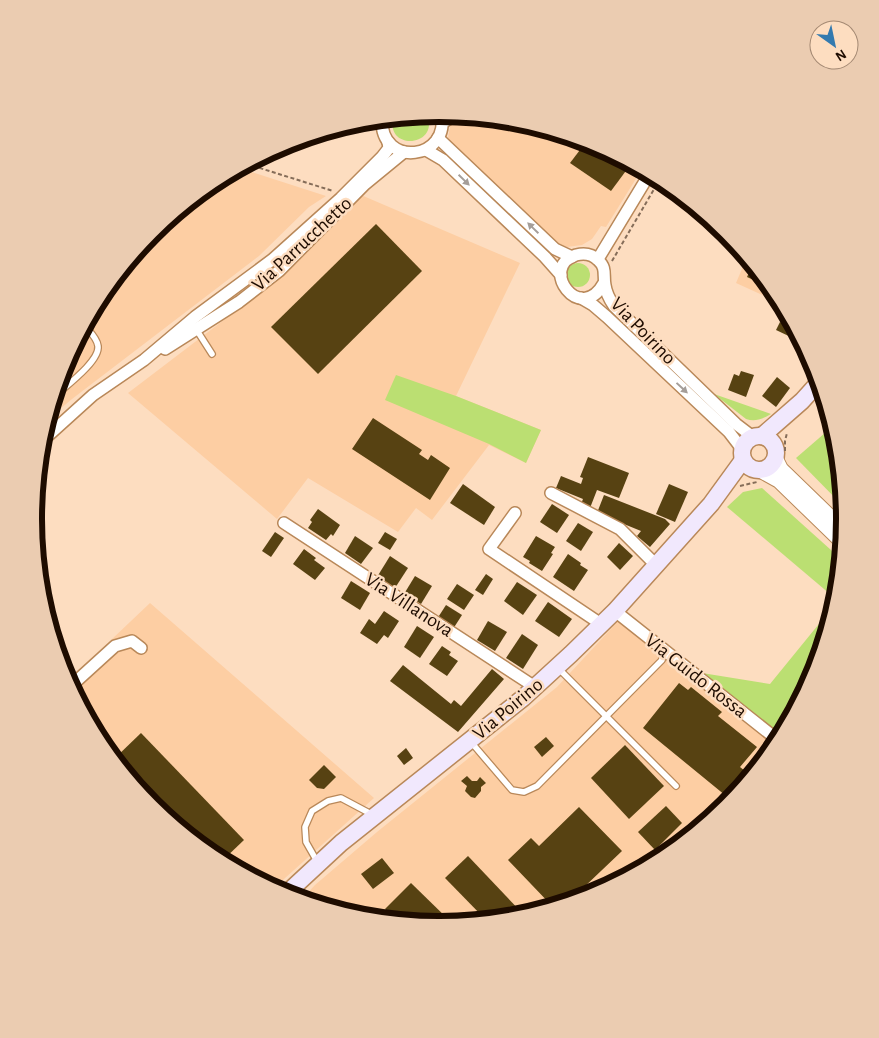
<svg xmlns="http://www.w3.org/2000/svg" width="879" height="1038" font-family="'Alegreya Sans',sans-serif">
<rect width="100%" height="100%" fill="#fdddc0"/>
<g fill="#fdcea3">
<path d="M457 115 519 121 595 144 642 169 606 227 601 226 592 239 582 245 567 247 556 244 463 155 448 138 450 127Z"/>
<path d="M239 168 326 196 309 207 259 256 72 399 47 420 65 363 102 293 153 232 214 181Z"/>
<path d="M361 195 520 263 456 396 541 430 526 463 489 445 432 520 416 508 398 532 308 478 277 519 128 393 283 275Z"/>
<path d="M747 257 777 294 782 304 736 283Z"/>
<path d="M150 603 374 798 274 888 214 856 152 806 102 744 74 691 121 649 111 640Z"/>
<path d="M621 618 776 746 726 806 665 857 594 894 518 917 439 925 360 917 302 899 315 885 377 832 557 687Z"/>
</g>
<g fill="#bbdf72">
<path d="M427 115C440 146 386 152 393 118Z"/>
<circle cx="578" cy="275" r="12"/>
<path d="M396 375 456 396 541 430 526 463 489 444 385 400Z"/>
<path d="M714 394 771 414C763 419 755 422 746 419Z"/>
<path d="M833 426 838 440 844 507 796 458Z"/>
<path d="M762 488 841 559 837 600 727 507 743 492Z"/>
<path d="M836 603 814 675 780 738 702 673 770 684Z"/>
</g>
<g fill="#574212">
<path d="M586 142 595 144 631 164 611 191 570 163Z"/>
<path d="M376 224 422 271 318 374 271 327Z"/>
<path d="M753 264 773 289 747 277Z"/>
<path d="M780 322 796 329 798 333 795 339 776 330Z"/>
<path d="M741 371 754 375 746 397 728 390 734 374 739 376Z"/>
<path d="M777 377 790 388 776 407 762 396Z"/>
<path d="M373 418 422 450 419 454 428 460 431 455 450 468 430 500 352 449Z"/>
<path d="M588 457 629 473 619 498 597 490 590 508 581 504 583 499 556 488 561 476 581 484 583 478 580 477Z"/>
<path d="M463 484 495 507 484 525 450 503Z"/>
<path d="M669 484 688 492 675 522 656 514Z"/>
<path d="M604 495 665 519 670 524 650 547 637 536 641 531 597 513Z"/>
<path d="M552 504 569 515 557 533 540 522Z"/>
<path d="M318 509 340 525 333 536 331 534 326 540 308 528 312 522 310 520Z"/>
<path d="M578 523 593 532 581 551 566 541Z"/>
<path d="M275 532 284 538 271 557 262 551Z"/>
<path d="M385 532 397 539 390 550 378 543Z"/>
<path d="M355 536 373 548 361 564 345 553Z"/>
<path d="M536 536 555 547 551 553 553 554 542 571 529 563 530 561 523 557Z"/>
<path d="M619 543 633 556 620 570 607 557Z"/>
<path d="M304 549 316 558 314 560 325 568 315 580 293 564Z"/>
<path d="M568 554 581 563 580 565 588 570 574 591 553 577Z"/>
<path d="M390 556 408 568 395 588 377 577Z"/>
<path d="M486 574 493 579 483 595 475 590Z"/>
<path d="M415 576 432 586 421 604 404 594Z"/>
<path d="M351 581 370 593 360 610 341 598Z"/>
<path d="M517 582 537 595 523 615 504 601Z"/>
<path d="M457 584 474 595 464 610 447 599Z"/>
<path d="M548 602 572 619 559 637 535 621Z"/>
<path d="M446 605 462 615 453 629 437 619Z"/>
<path d="M384 611 399 621 388 638 384 635 377 644 360 633 369 619 375 624Z"/>
<path d="M488 621 507 632 495 651 477 640Z"/>
<path d="M417 626 434 637 420 658 404 647Z"/>
<path d="M522 634 538 645 523 669 506 658Z"/>
<path d="M442 646 451 652 449 655 458 661 447 676 429 664Z"/>
<path d="M403 665 451 704 454 700 461 706 492 669 504 679 458 732 390 681Z"/>
<path d="M679 683 688 690 691 687 722 712 718 716 757 747 740 767 751 776 731 800 643 728Z"/>
<path d="M141 733 244 840 222 861 214 856 152 806 114 759Z"/>
<path d="M546 737 554 746 542 757 534 747Z"/>
<path d="M625 745 664 786 629 819 591 778Z"/>
<path d="M406 748 413 758 404 765 397 756Z"/>
<path d="M324 765 336 777 324 789 317 788 309 780Z"/>
<path d="M467 776 472 781H477L480 777 486 783 481 787V791L475 798 471 797 465 791 467 786 461 781Z"/>
<path d="M666 806 682 823 655 850 638 832Z"/>
<path d="M579 807 622 851 581 890 587 896 553 907 508 860 531 838 539 846Z"/>
<path d="M468 856 524 915 486 920 445 878Z"/>
<path d="M382 858 394 873 373 889 361 874Z"/>
<path d="M411 883 452 923 439 925 397 921 385 909Z"/>
</g>
<g fill="none" stroke-linecap="round" stroke-linejoin="round">
<g stroke="#b98859" stroke-width="8">
<g id="service">
<path d="M196 329 212 354"/>
<path d="M55 396C66 386 100 361 98 346 97 338 90 332 85 326"/>
<path d="M558 668 676 786"/>
<path d="M471 742 512 790 524 792 537 786 662 660V650"/>
<path d="M318 863 306 842 305 827 312 811 328 801 341 798 373 815"/>
</g>
</g>
<g stroke="#b98859" stroke-width="14">
<g id="minor">
<path d="M382 119C380 169 452 160 441 113"/>
<path d="M442 123 455 115"/>
<path d="M438 138 555 249 572 257"/>
<path d="M426 150 443 160 545 257 561 275"/>
<path d="M598 259 650 173"/>
<path d="M604 283C580 326 538 267 576 255 584 253 592 254 598 260 607 268 603 275 605 285 606 293 610 300 614 306L736 424 753 437"/>
<path d="M581 298 593 305 607 317 729 432 742 449"/>
<path d="M165 349 239 302 279 271 365 184 404 152"/>
<path d="M41 442 93 395 144 360 195 317 272 260 341 198 382 157 389 148 388 142"/>
<path d="M551 493 620 529 656 565"/>
<path d="M515 513 489 549 601 624"/>
<path d="M284 523 535 687"/>
<path d="M615 611 779 741"/>
<path d="M71 686 115 646 132 641 141 648"/>
</g>
</g>
<g stroke="#b98859" stroke-width="16">
<g id="tertiary">
<path d="M776 459 781 469 844 530"/>
<path d="M761 471 779 481 843 543"/>
</g>
</g>
<g stroke="#b98859" stroke-width="19">
<g id="secondary">
<circle cx="759" cy="453" r="17"/>
<path d="M762 436 802 401 820 381"/>
<path d="M286 894 341 843 523 698 571 654 615 611 711 504 743 460"/>
</g>
</g>
<g stroke="#856d59" stroke-width="2" stroke-dasharray="4 2.5" stroke-linecap="butt">
<path d="M247 164 333 191"/>
<path d="M612 261 660 179"/>
<path d="M785 451V441L787 433"/>
<path d="M740 486 757 482"/>
</g>
<use href="#service" stroke="#fff" stroke-width="5.5"/>
<use href="#minor" stroke="#fff" stroke-width="11"/>
<use href="#tertiary" stroke="#fff" stroke-width="14"/>
<use href="#secondary" stroke="#f1e8fd" stroke-width="16"/>
</g>
<defs><path id="oneway-solid" d="M-6-.8H1V-3.2L6.5 0L1 3.2V.8H-6Z" transform="scale(1.25)"/></defs>
<g fill="#a59e99">
<use href="#oneway-solid" transform="translate(464 180) rotate(44)"/>
<use href="#oneway-solid" transform="translate(533 228) rotate(-136)"/>
<use href="#oneway-solid" transform="translate(682 388) rotate(43)"/>
</g>
<g text-anchor="middle" dominant-baseline="central" stroke-width="5" stroke-linejoin="round" paint-order="stroke">
<g font-size="20" fill="#1e0c00" stroke="#fdddc0">
<text transform="translate(302 244) rotate(-43)">Via Parrucchetto</text>
<text transform="translate(643 331) rotate(46)">Via Poirino</text>
<text transform="translate(409 605) rotate(33)">Via Villanova</text>
<text transform="translate(696 676) rotate(38)">Via Guido Rossa</text>
<text transform="translate(508 709) rotate(-40)">Via Poirino</text>
</g>
</g>
<path d="M0 0H879V1038H0ZM42 519a397 397 0 1 1 794 0a397 397 0 1 1-794 0Z" fill="#ebccb1" fill-rule="evenodd"/>
<path fill="none" stroke="#1e0c00" stroke-width="6" d="M42 519a397 397 0 1 1 794 0a397 397 0 1 1-794 0Z"/>
<g transform="translate(834 45) rotate(147)"><circle r="24" fill="#fdddc0" stroke="#a48973"/>
<path d="M0-4L9 19L0 12L-9 19Z" fill="#347aaf"/>
<text y="-8" font-size="14" font-weight="bold" text-anchor="middle" fill="#1e0c00">N</text>
</g>
</svg>
